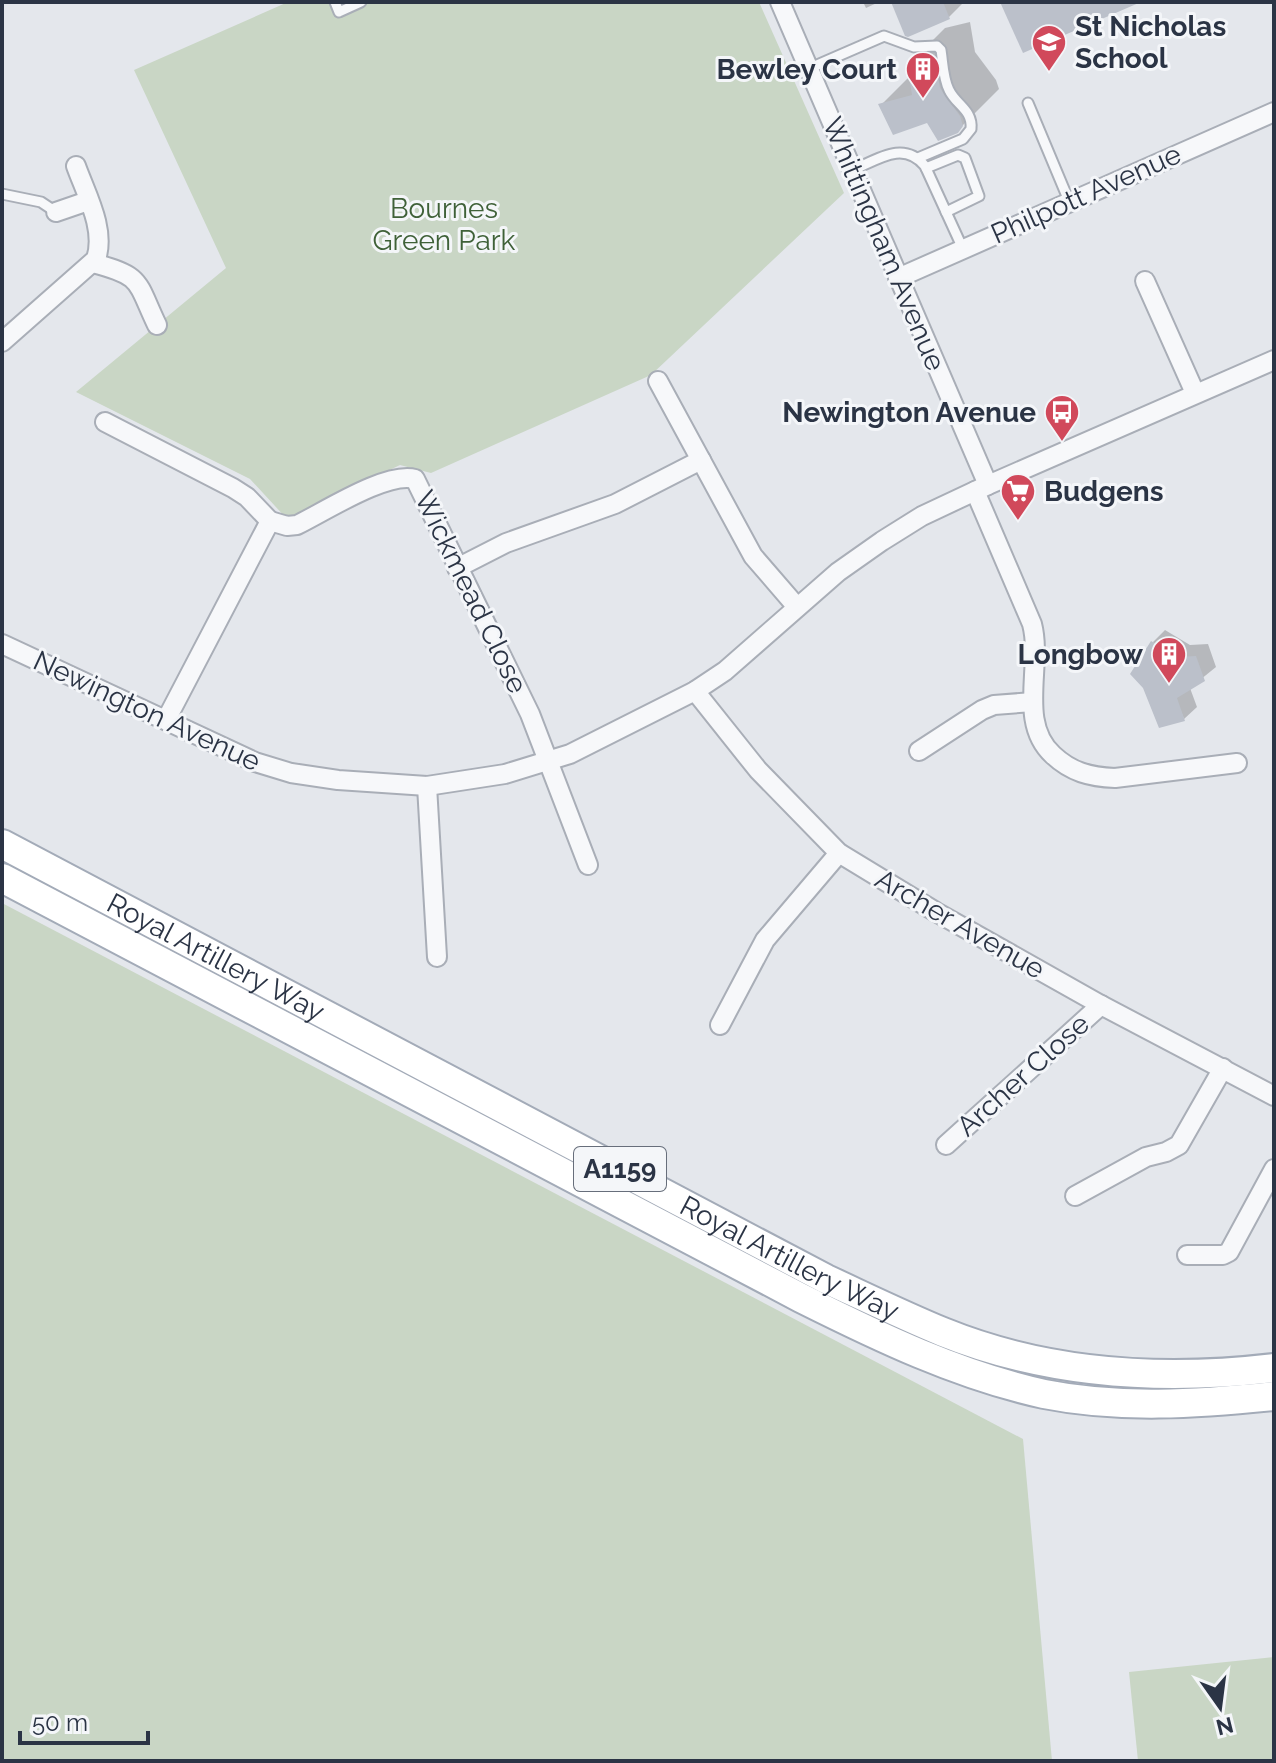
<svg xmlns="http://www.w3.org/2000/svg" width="1276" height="1763" font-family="Raleway,sans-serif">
<rect width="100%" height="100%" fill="#e4e7ec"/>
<g fill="#c9d6c5">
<path d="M288 2H759L844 193 651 375 431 473 400 465 287 519 250 479 76 392 226 268 134 70Z"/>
<path d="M2 903 1023 1439 1052 1761H2Z"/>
<path d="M1274 1657V1761H1138L1129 1672Z"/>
</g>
<g fill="#0003">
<path d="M863 2H879L866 8Z"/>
<path d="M893 2H964L949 17Z"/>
<path d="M970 22 975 52 996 80 999 89 957 131 881 105 911 75 909 64 945 28Z"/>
<path d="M1165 630 1190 645 1208 644 1216 667 1190 688 1197 707 1184 719 1153 642Z"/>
</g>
<g fill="#bbc0ca">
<path d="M891 2H943L950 19 908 37 905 36Z"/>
<path d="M1000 2H1141L1023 53Z"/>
<path d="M934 57 940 88 960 116 963 126 958 133 938 141 927 123 893 135 878 104 912 95 907 63Z"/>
<path d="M1151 641 1177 657 1196 656 1205 681 1177 698 1185 721 1159 728 1143 688 1130 674Z"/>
</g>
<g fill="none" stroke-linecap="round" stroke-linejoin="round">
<g stroke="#a9aeb7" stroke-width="13">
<g id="lane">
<path d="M335 2 339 12 361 2"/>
<path d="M808 69 884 36 914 47 937 46 941 50C943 62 943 78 949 90 956 105 973 110 971 129L963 139 918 158"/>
<path d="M1028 103 1069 201"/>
<path d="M926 168 958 155 965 158 979 196 946 212"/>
<path d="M853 170C878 159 904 140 925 166L963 249"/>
<path d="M2 194 41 202 56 212"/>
</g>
</g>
<g stroke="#a9aeb7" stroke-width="22">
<g id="street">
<path d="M780 2 988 485"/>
<path d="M56 212 88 201"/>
<path d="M93 263C143 276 136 281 157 325"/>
<path d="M898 278 1274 112"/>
<path d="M1145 281 1195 393"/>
<path d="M2 342 96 259C106 229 86 194 76 166"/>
<path d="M658 381 753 556 797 607"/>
<path d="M105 422 233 488 247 497 270 521 166 720"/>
<path d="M975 491 1032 624C1043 666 1017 722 1053 755 1071 772 1090 777 1115 778L1237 763"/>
<path d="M270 521 287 526 297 525C324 512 387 471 415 479L530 714 588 865"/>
<path d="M457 568 506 543 615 504 701 460"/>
<path d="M2 644 255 762 291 773 338 780 427 786 505 774 570 754 695 691 725 671 838 572 882 541 922 516 988 485 1274 360"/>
<path d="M695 691 758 770 839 853 936 912 1101 1005 1274 1096"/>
<path d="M919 751 982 710 994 705 1033 702"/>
<path d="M427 786 437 957"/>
<path d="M720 1025 765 940 839 853"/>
<path d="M946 1145 1101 1005"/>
<path d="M1075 1196 1146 1157 1166 1152 1179 1145 1223 1068"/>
<path d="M1187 1255H1223L1229 1252 1274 1169"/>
</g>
</g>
<g stroke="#a3abb8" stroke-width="32">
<g id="primary">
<path id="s1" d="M2 844 826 1279C865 1297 904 1316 943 1332 1049 1375 1162 1381 1274 1368"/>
<path d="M2 878 801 1298C879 1337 958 1375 1044 1394 1119 1409 1198 1404 1274 1396"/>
</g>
</g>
<use href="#lane" stroke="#f7f8fa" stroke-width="9"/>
<use href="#street" stroke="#f7f8fa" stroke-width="18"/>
<use href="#primary" stroke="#fff" stroke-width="28"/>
</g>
<defs>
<g id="school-pin" transform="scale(1.8)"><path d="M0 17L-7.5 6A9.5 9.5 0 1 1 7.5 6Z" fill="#d1495b" stroke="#f4f6f9"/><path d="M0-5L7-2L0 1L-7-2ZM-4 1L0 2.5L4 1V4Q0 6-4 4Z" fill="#fff"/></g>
<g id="building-pin" transform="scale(1.8)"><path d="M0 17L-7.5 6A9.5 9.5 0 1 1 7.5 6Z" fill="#d1495b" stroke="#f4f6f9"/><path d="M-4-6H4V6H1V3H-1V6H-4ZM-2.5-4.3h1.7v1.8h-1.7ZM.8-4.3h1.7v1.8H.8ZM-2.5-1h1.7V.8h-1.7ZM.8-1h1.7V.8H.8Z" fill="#fff"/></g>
<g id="bus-pin" transform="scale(1.8)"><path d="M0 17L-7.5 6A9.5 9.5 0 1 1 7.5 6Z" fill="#d1495b" stroke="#f4f6f9"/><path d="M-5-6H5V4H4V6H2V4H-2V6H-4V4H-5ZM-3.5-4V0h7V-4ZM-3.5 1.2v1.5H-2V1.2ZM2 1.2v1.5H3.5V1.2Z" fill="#fff"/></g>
<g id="supermarket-pin" transform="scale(1.8)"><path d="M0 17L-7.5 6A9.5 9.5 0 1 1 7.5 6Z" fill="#d1495b" stroke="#f4f6f9"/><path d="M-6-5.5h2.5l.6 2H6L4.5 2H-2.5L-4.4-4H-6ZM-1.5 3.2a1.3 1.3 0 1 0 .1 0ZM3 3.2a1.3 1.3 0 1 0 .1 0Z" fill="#fff"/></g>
</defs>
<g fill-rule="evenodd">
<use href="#school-pin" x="1049" y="42"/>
<use href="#building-pin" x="923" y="69"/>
<use href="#bus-pin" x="1062" y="412"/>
<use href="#supermarket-pin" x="1018" y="491"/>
<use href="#building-pin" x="1169" y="654"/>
</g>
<g text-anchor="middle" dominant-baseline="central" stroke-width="6" stroke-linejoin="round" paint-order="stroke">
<rect fill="#f4f6f9" stroke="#676e7b" stroke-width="2" x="574" y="1147" width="92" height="44" rx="6"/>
<g font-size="26" font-weight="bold" fill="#2b3445">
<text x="620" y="1169">A1159</text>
</g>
<g font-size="28" font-weight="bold" fill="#2b3445" stroke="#f4f6f9" text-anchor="end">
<text x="1075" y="26" text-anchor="start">St Nicholas<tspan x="1075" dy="32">School</tspan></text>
<text x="897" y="69">Bewley Court</text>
<text x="1036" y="412">Newington Avenue</text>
<text x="1044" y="491" text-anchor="start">Budgens</text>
<text x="1143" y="654">Longbow</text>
</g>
<g font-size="28" fill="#2b3445" stroke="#f4f6f9">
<text transform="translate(1086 194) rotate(-24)">Philpott Avenue</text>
<text transform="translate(884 244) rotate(67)">Whittingham Avenue</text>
<text transform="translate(471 592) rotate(64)">Wickmead Close</text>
<text transform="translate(147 711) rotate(25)">Newington Avenue</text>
<text transform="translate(960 924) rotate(30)">Archer Avenue</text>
<text stroke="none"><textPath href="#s1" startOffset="242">Royal Artillery Way</textPath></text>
<text transform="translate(1023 1075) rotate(-42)">Archer Close</text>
<text stroke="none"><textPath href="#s1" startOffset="890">Royal Artillery Way</textPath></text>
</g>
<g font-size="28" fill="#3f6138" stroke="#f4f6f9">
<text x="444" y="208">Bournes<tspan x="444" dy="32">Green Park</tspan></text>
</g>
</g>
<rect width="1276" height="1763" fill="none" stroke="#2b3445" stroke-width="8"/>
<g transform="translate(1220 1707) rotate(166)" stroke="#f4f6f9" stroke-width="6" paint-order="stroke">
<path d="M0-6L14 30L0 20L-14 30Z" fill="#2b3445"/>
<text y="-12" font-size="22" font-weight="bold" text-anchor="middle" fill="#2b3445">N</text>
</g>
<path d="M20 1731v12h128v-12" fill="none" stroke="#2b3445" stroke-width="4"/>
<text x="32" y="1731" font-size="24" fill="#2b3445" stroke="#f4f6f9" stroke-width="6" paint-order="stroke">50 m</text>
</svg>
